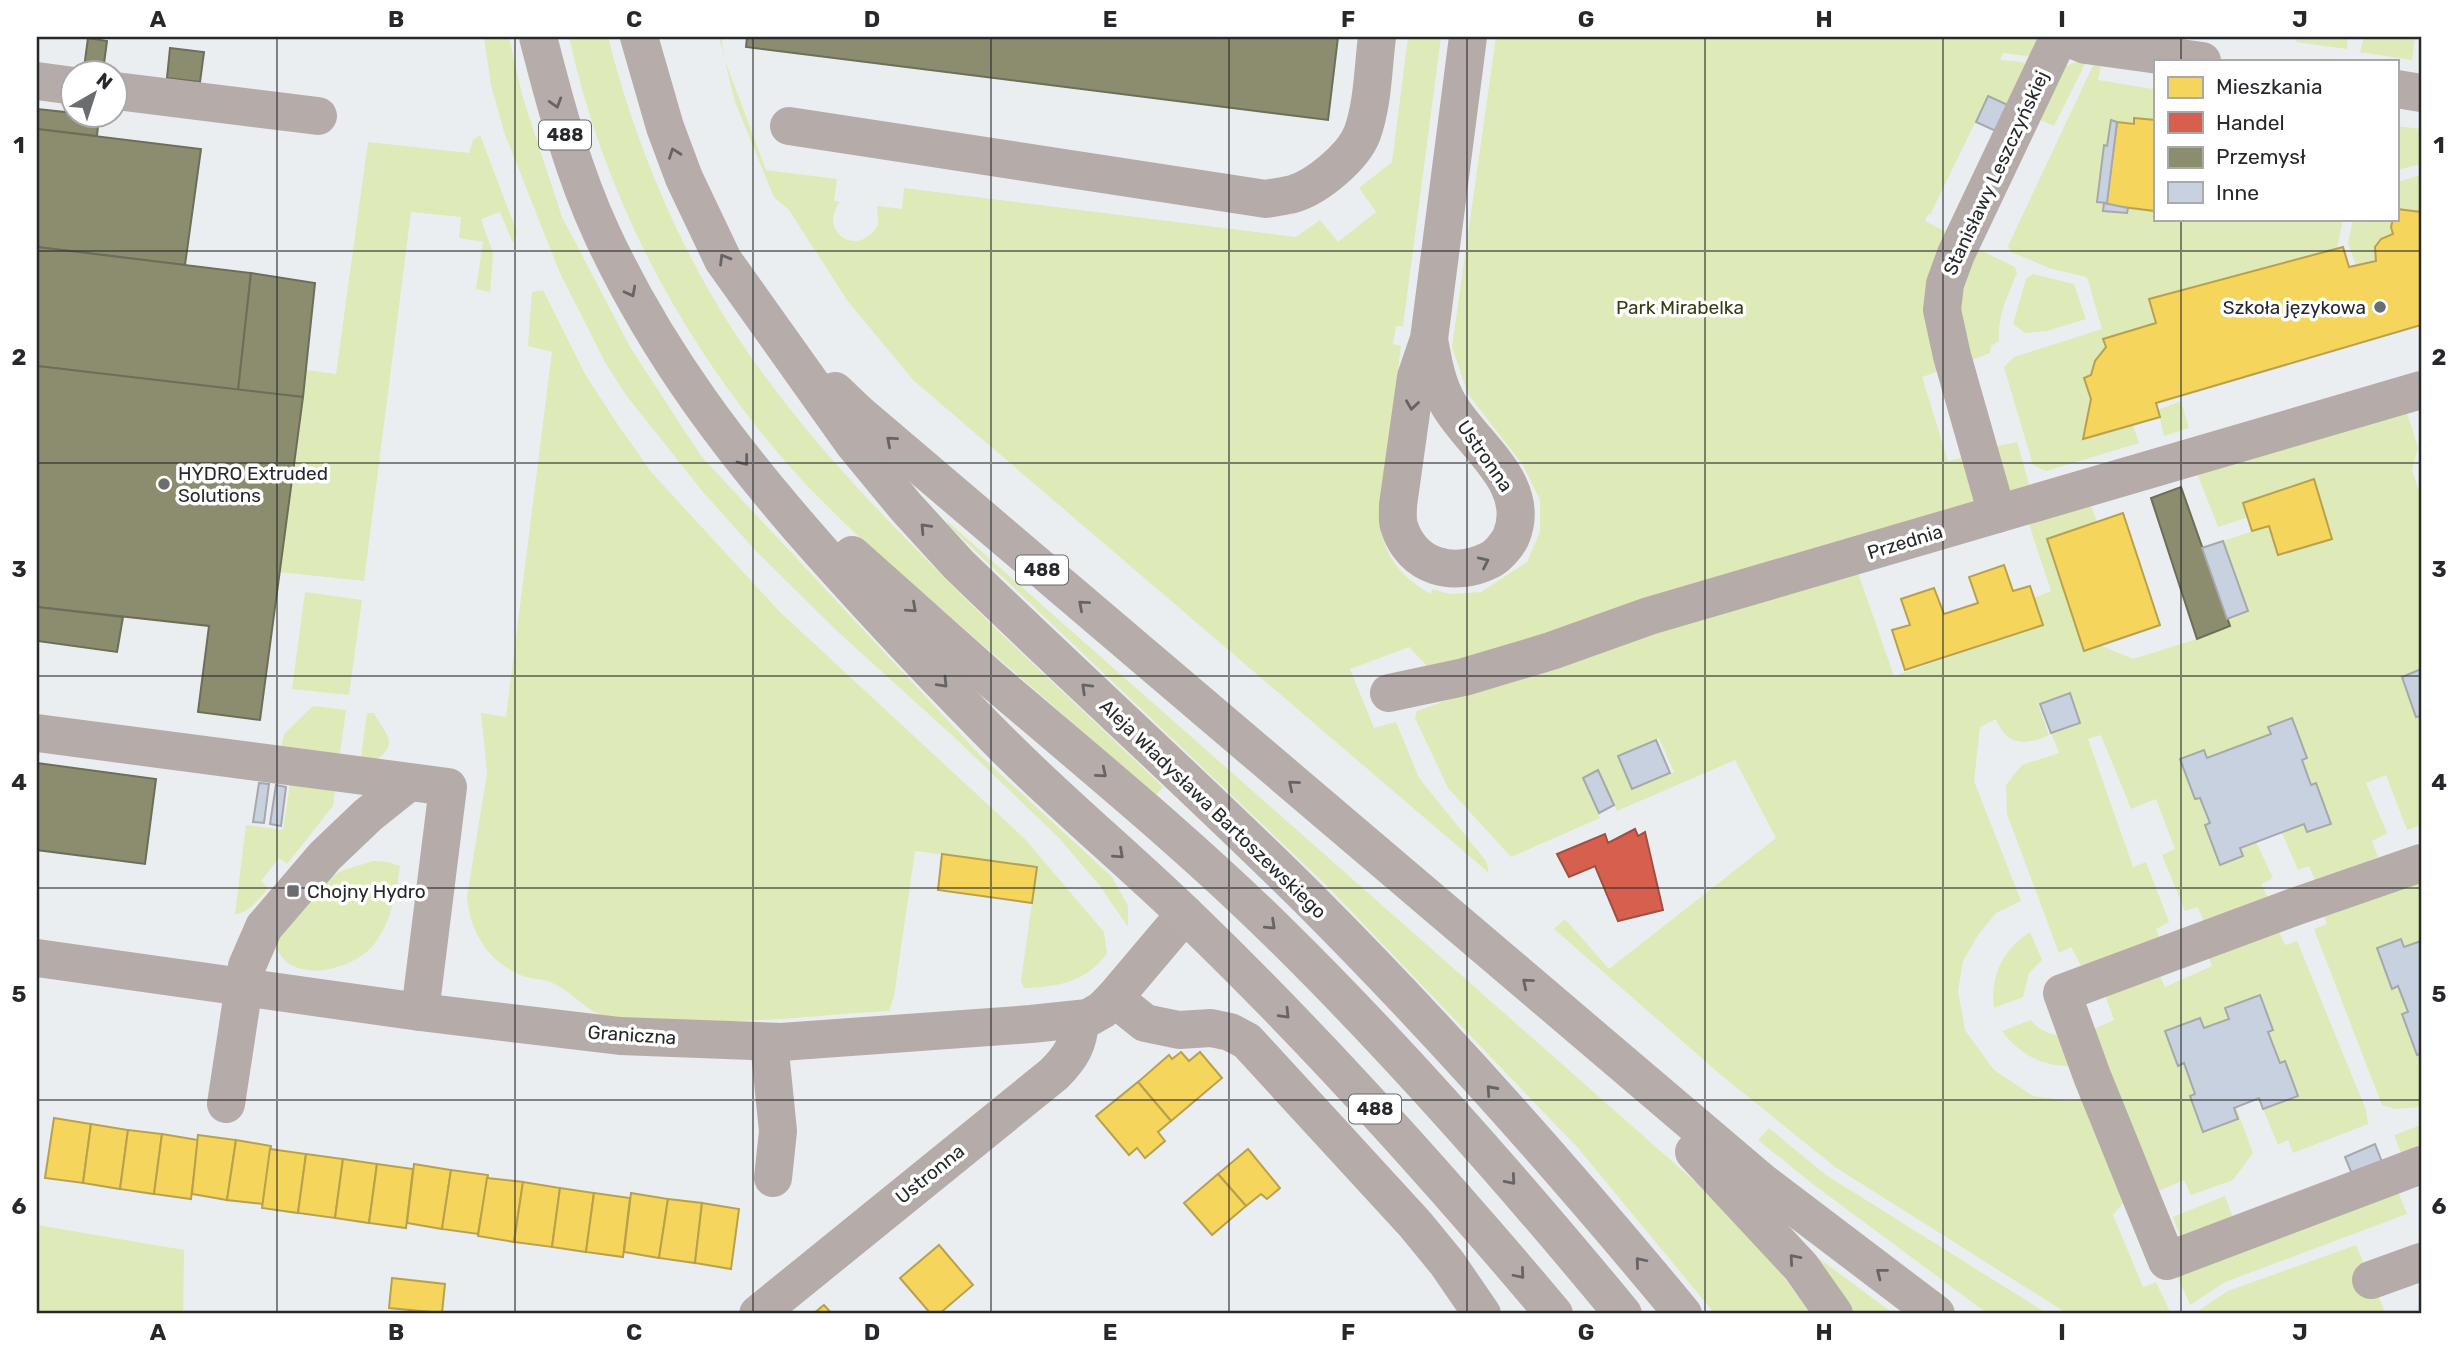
<svg xmlns="http://www.w3.org/2000/svg" width="2458" height="1351" font-family="Rubik,sans-serif">
<rect width="100%" height="100%" fill="#ebeef1"/>
<g fill="#deeab7" fill-rule="evenodd">
<path d="M484 37H509L523 98 562 217 630 347 701 456 981 756 1112 877 1128 906V927L1100 886 1060 839 955 738 836 630 754 549 703 492 626 395 606 364 560 273 504 132 491 85Z"/>
<path d="M569 37H608C632 132 668 222 718 306 769 391 835 466 904 537 987 623 1076 704 1163 787L1156 795C1088 736 1020 677 952 618 900 573 847 529 800 478 687 353 605 202 569 37Z"/>
<path d="M719 37H722L723 55 766 170 837 179 834 201 840 202C817 231 858 260 878 225L877 206 902 209 904 188 1296 237 1320 220 1338 242 1376 212 1359 188 1392 162 1408 37H1441L1403 326H1396L1393 344 1401 346 1380 505C1379 548 1394 573 1431 594L1432 589 1450 594 1481 592 1527 562 1540 532V500L1523 465 1468 394 1452 347 1496 37H2040L2035 57 2003 53 2000 60 2022 62 2029 66 2010 106 1988 96 1930 215 1928 214 1925 221 1950 234 1944 369 1922 377 1948 461 1970 456 1974 505 1456 667 1426 665 1409 647 1350 669 1374 728 1396 722 1419 778 1486 861 1489 873 913 380 847 300 789 210 774 197 735 102Z"/>
<path d="M2297 37H2348L2347 49 2296 42Z"/>
<path d="M2364 37H2415L2412 60 2360 52Z"/>
<path d="M2088 58 2054 126 2032 116 2060 68Z"/>
<path d="M2096 59H2102L2098 80 2153 89 2155 80V120L2135 118 2134 124 2111 121 2107 146 2104 145 2097 201 2104 203 2103 210 2127 213 2128 208 2155 211V219H2343L2337 249 2156 323 2103 339 2105 348 2095 361 2091 375 2084 379 2091 399 2083 438 2133 425 2139 443 2046 471 2033 465 2004 367 2014 357 2102 329 2087 277 2052 269 2011 252 2008 246Z"/>
<path d="M2397 126 2421 129V164L2397 170Z"/>
<path d="M480 135 517 232 513 243 500 212 481 219 493 253 490 292 476 289 483 242 459 238 461 217 411 212 364 581 279 572 306 370 336 374 368 142 469 153 473 140Z"/>
<path d="M2421 175V212L2397 209 2398 182Z"/>
<path d="M2353 219H2394L2393 234C2378 241 2375 245 2376 261L2356 265 2348 243Z"/>
<path d="M1972 246 2015 267 2017 273C2008 295 1997 317 1999 341L1991 346 1990 353 1967 362 1954 304Z"/>
<path d="M2033 274 2074 284 2086 319 2047 331 2025 333 2013 324 2026 279Z"/>
<path d="M543 290 585 374 616 422 652 473 780 612 1025 839 1104 932 1107 953C1087 982 1057 987 1024 988L1021 981 1037 867 915 851 894 996 889 1011C806 1016 721 1027 638 1019 627 1018 611 1019 601 1015 582 1007 567 987 547 981 540 979 533 979 526 977 490 965 470 933 467 897L487 773 481 713 506 717 552 352 528 346 532 292Z"/>
<path d="M2181 401 2189 428 2164 436 2158 410Z"/>
<path d="M2405 406 2418 448 2412 470 2421 497V669L2402 677 2416 717 2421 716V830L2419 826 2407 830 2386 775 2366 783 2387 833 2372 841 2378 857 2316 883 2309 866 2298 870 2282 833 2304 824 2308 832 2331 823 2316 783 2311 785 2302 760 2307 758 2292 718 2268 726 2271 734 2207 758 2180 759 2195 799 2200 798 2210 823 2205 825 2220 865 2243 856 2240 848 2256 842 2273 878 2261 884 2269 900 2205 925 2198 907 2185 911 2162 855 2175 849 2156 799 2131 809 2101 735 2088 739 2133 867 2146 862 2169 922 2156 929 2162 945 2086 975 2071 947 2059 953 2007 814 2006 785 2022 765 2059 753 2051 733 2080 723 2069 694 2038 704 2049 735C2025 746 2007 746 1996 719L1980 727 1974 781 2021 901 1996 913 1978 935 1963 961 1958 991 1965 1030 1994 1070 2033 1096 2070 1101 2086 1098 2127 1198 2113 1215 2143 1287 2156 1282 2171 1314H2068L1835 1167 1721 1075 1554 929 1565 919 1609 969 1776 838 1735 760 1617 811 1598 771 1583 778 1600 818 1511 857 1448 788 1415 718 1417 711 1606 642 1858 573 1894 676 2042 625 2034 598 2051 591 2029 524 2091 506 2097 522 2047 539 2084 650 2100 645 2133 659 2197 639 2229 626 2227 619 2248 611 2223 541 2269 526 2278 555 2332 538 2314 480 2261 496 2248 517 2218 527 2195 468ZM1659 738 1674 772 1632 789 1618 756Z"/>
<path d="M2017 442 2030 488 2007 496 1993 447Z"/>
<path d="M947 521 1709 1194 1779 1271 1812 1314H1715L1578 1148 1326 885 948 525Z"/>
<path d="M305 592 362 600 349 695 292 689Z"/>
<path d="M313 706 346 710 340 754 281 748 284 734Z"/>
<path d="M367 713H374C384 733 401 743 376 760L361 758Z"/>
<path d="M290 784 335 791 333 806 287 864 279 858 261 881 268 888C260 898 249 913 235 914L246 825 283 830Z"/>
<path d="M373 861 388 862 400 866C396 893 392 920 375 943 353 973 282 987 275 940L325 880 341 871Z"/>
<path d="M2421 876V941L2404 947 2401 939 2377 949 2392 988 2398 986 2408 1012 2418 1054 2421 1053V1107L2395 1109 2382 1105 2314 929 2327 924 2322 911Z"/>
<path d="M2277 928 2285 945 2297 941 2366 1110 2368 1124 2293 1153 2288 1140 2278 1145 2263 1109 2298 1096 2286 1062 2280 1063 2268 1032 2273 1029 2259 995 2226 1008 2229 1019 2204 1028 2199 1018 2165 1031 2178 1065 2184 1063 2195 1094 2190 1097 2203 1131 2238 1119 2234 1108 2236 1107 2253 1153 2233 1180 2191 1195 2184 1180 2149 1195 2087 1032 2114 1020 2104 992 2158 972 2165 987 2212 966 2207 953Z"/>
<path d="M2030 932 2042 960 2029 973 2023 997 1994 1008C1990 976 2003 949 2030 932Z"/>
<path d="M2031 1020C2039 1031 2051 1035 2065 1036L2077 1066C2045 1068 2021 1056 2002 1031Z"/>
<path d="M2421 1125V1151L2403 1158 2394 1135Z"/>
<path d="M1769 1128 1826 1175 2048 1314H1988L1814 1185 1758 1140Z"/>
<path d="M2397 1189 2407 1214 2225 1282 2190 1305 2176 1273Z"/>
<path d="M2225 1196 2234 1220 2182 1242 2173 1217Z"/>
<path d="M37 1225 184 1250 183 1314H37Z"/>
<path d="M2356 1245 2386 1314 2195 1313 2228 1291Z"/>
<path d="M1805 1248 1894 1314H1854Z"/>
</g>
<g fill="#f6d55c" stroke="#b8a14d" stroke-width="2">
<path d="M2134 118 2155 120V211L2106 205 2117 122 2134 124Z"/>
<path d="M2397 209 2421 212V325L2156 403 2160 417 2083 439 2091 399 2084 378 2091 375 2095 361 2106 347 2103 339 2156 323 2149 299 2343 247 2349 267 2376 261 2375 247 2381 239 2393 234 2391 227 2393 219H2397Z"/>
<path d="M2314 479 2332 539 2278 555 2269 526 2252 531 2243 503Z"/>
<path d="M2123 513 2160 625 2084 651 2047 539Z"/>
<path d="M2004 565 2013 591 2030 586 2043 625 1905 670 1892 630 1910 625 1901 599 1934 588 1944 614 1978 603 1969 577Z"/>
<path d="M942 854 1037 867 1032 903 938 890Z"/>
<path d="M1181 1052 1189 1061 1200 1052 1222 1078 1171 1121 1138 1082 1169 1055 1172 1059Z"/>
<path d="M1138 1082 1171 1121 1158 1132 1165 1141 1145 1158 1137 1148 1129 1155 1096 1116Z"/>
<path d="M54 1118 91 1124 83 1183 45 1178Z"/>
<path d="M91 1124 128 1130 120 1189 83 1183Z"/>
<path d="M128 1130 162 1134 154 1194 120 1189Z"/>
<path d="M162 1134 198 1140 191 1199 154 1194Z"/>
<path d="M198 1135 236 1140 227 1200 192 1194Z"/>
<path d="M236 1140 271 1146 263 1204 227 1200Z"/>
<path d="M270 1149 306 1154 298 1213 262 1208Z"/>
<path d="M1248 1149 1280 1188 1267 1199 1261 1194 1246 1206 1218 1174Z"/>
<path d="M306 1154 343 1159 335 1218 298 1213Z"/>
<path d="M343 1159 377 1164 369 1223 335 1218Z"/>
<path d="M377 1164 413 1169 406 1228 369 1223Z"/>
<path d="M414 1164 451 1170 442 1229 407 1223Z"/>
<path d="M451 1170 488 1175 478 1234 442 1229Z"/>
<path d="M1218 1174 1246 1206 1212 1235 1184 1203Z"/>
<path d="M487 1178 523 1182 514 1242 478 1236Z"/>
<path d="M523 1182 560 1188 552 1247 514 1242Z"/>
<path d="M560 1188 594 1193 586 1252 552 1247Z"/>
<path d="M594 1193 630 1198 623 1257 586 1252Z"/>
<path d="M631 1193 668 1199 659 1258 624 1252Z"/>
<path d="M668 1199 702 1203 695 1263 659 1258Z"/>
<path d="M702 1203 739 1209 731 1269 695 1263Z"/>
<path d="M939 1245 973 1285 939 1314H931L900 1278Z"/>
<path d="M392 1278 445 1284 442 1313 389 1308Z"/>
<path d="M824 1305 832 1314H813Z"/>
</g>
<path fill="#d6604d" stroke="#a14f43" stroke-width="2" d="M1635 829 1638 836 1645 832 1663 910 1618 921 1595 866 1569 877 1557 854 1605 834 1608 843Z"/>
<g fill="#8c8c6e" stroke="#6d6e5a" stroke-width="2">
<path d="M747 37H1338L1328 120 746 47Z"/>
<path d="M88 38 107 41 103 71 84 68Z"/>
<path d="M170 48 204 52 200 82 167 78Z"/>
<path d="M37 109 74 113V116H99L97 136 37 129Z"/>
<path d="M37 129 201 149 185 265 37 247Z"/>
<path d="M37 247 251 273 238 391 37 366Z"/>
<path d="M251 273 315 283 303 397 238 391Z"/>
<path d="M37 366 303 397 260 720 198 712 209 626 37 607Z"/>
<path d="M2181 487 2230 626 2197 639 2151 498Z"/>
<path d="M37 607 123 617 117 652 37 641Z"/>
<path d="M37 763 156 779 145 864 37 850Z"/>
</g>
<g fill="#c7d1df" stroke="#a6a8ab" stroke-width="2">
<path d="M1988 96 2010 106 1998 132 1976 122Z"/>
<path d="M2111 120 2117 122 2107 203 2097 202 2104 145 2107 146Z"/>
<path d="M2104 203 2128 208 2127 213 2103 211Z"/>
<path d="M2223 541 2248 611 2227 619 2202 548Z"/>
<path d="M2421 669V716L2416 717 2402 677Z"/>
<path d="M2070 693 2080 723 2051 733 2040 704Z"/>
<path d="M2292 718 2307 758 2302 760 2311 785 2316 783 2331 824 2307 832 2304 824 2240 848 2243 856 2220 865 2205 825 2210 823 2200 798 2195 799 2180 759 2204 750 2207 758 2271 734 2268 727Z"/>
<path d="M1656 740 1670 773 1632 789 1618 756Z"/>
<path d="M1598 770 1614 805 1599 813 1583 778Z"/>
<path d="M259 783 269 784 264 823 253 822Z"/>
<path d="M276 785 286 787 281 826 270 824Z"/>
<path d="M2401 939 2404 947 2421 941V1053L2417 1055 2402 1014 2408 1012 2398 986 2392 989 2377 948Z"/>
<path d="M2260 995 2273 1030 2268 1032 2280 1063 2285 1061 2298 1096 2263 1109 2259 1098 2234 1108 2238 1119 2203 1132 2190 1096 2195 1094 2184 1063 2178 1066 2165 1031 2200 1018 2204 1028 2229 1019 2225 1008Z"/>
<path d="M2375 1144 2382 1162 2352 1174 2345 1157Z"/>
</g>
<g fill="none" stroke-linecap="round" stroke-linejoin="round">
<g stroke="#b5aca9" stroke-width="38">
<path d="M2066 37 2086 45 2202 61"/>
<path d="M37 81 74 86"/>
<path d="M2397 89 2421 93"/>
<path d="M116 91 318 116"/>
<path d="M789 126 1266 199C1275 197 1285 196 1293 194 1317 187 1353 157 1362 134 1373 104 1373 68 1377 37"/>
<path d="M1429 339C1433 362 1437 385 1449 405 1473 446 1533 484 1511 537 1507 545 1498 556 1490 560 1454 578 1412 568 1399 526 1397 520 1398 512 1398 505L1416 377 1429 339 1468 37"/>
<path d="M1997 514 1952 356 1942 310 1945 284 1956 254 2059 37"/>
<path d="M1389 693 1464 677 1551 651 1649 616 2421 390"/>
<path d="M37 733 448 787 420 1012"/>
<path d="M2421 863 2294 907 2062 993 2092 1076 2167 1261 2421 1165"/>
<path d="M37 958 420 1012 620 1036 781 1042 1031 1024 1088 1018 1102 1010 1114 998 1185 914"/>
<path d="M1114 998 1145 1023 1179 1030 1211 1028 1230 1032 1247 1041 1415 1224 1447 1263 1482 1314"/>
<path d="M769 1042 778 1131 773 1178"/>
<path d="M226 1104 247 966 264 927 325 856 368 815 408 783"/>
<path d="M2371 1280 2421 1262"/>
<path d="M758 1314 1054 1074C1071 1057 1079 1044 1080 1020"/>
</g>
<g stroke="#b6adab" stroke-width="38">
<path d="M538 37C555 103 573 172 602 234 658 355 735 455 823 554 882 620 943 685 1005 747 1064 806 1128 859 1188 917 1318 1042 1438 1176 1554 1314"/>
<path d="M639 37 665 127 684 178 723 260 854 444 906 507 958 564C1073 676 1193 784 1307 897 1440 1030 1564 1170 1683 1314"/>
<path d="M835 391 858 413 1762 1182 1936 1314"/>
<path d="M852 555C898 596 944 637 990 678 1088 762 1188 843 1280 934 1402 1054 1514 1182 1623 1314"/>
<path d="M1694 1152 1801 1267 1834 1314"/>
</g>
</g>
<defs><path id="oneway-chevron" d="M-2-3.5L2.5 0L-2 3.5" fill="none" stroke-width="1.6" stroke-linecap="round" stroke-linejoin="round" transform="scale(1.75)"/></defs>
<g stroke="#676465">
<use href="#oneway-chevron" transform="translate(556 103) rotate(73)"/>
<use href="#oneway-chevron" transform="translate(674 153) rotate(-110)"/>
<use href="#oneway-chevron" transform="translate(724 259) rotate(-121)"/>
<use href="#oneway-chevron" transform="translate(631 292) rotate(62)"/>
<use href="#oneway-chevron" transform="translate(891 441) rotate(-139)"/>
<use href="#oneway-chevron" transform="translate(744 461) rotate(52)"/>
<use href="#oneway-chevron" transform="translate(925 528) rotate(-133)"/>
<use href="#oneway-chevron" transform="translate(1083 605) rotate(-139)"/>
<use href="#oneway-chevron" transform="translate(912 608) rotate(42)"/>
<use href="#oneway-chevron" transform="translate(943 683) rotate(46)"/>
<use href="#oneway-chevron" transform="translate(1086 688) rotate(-136)"/>
<use href="#oneway-chevron" transform="translate(1102 773) rotate(40)"/>
<use href="#oneway-chevron" transform="translate(1293 785) rotate(-140)"/>
<use href="#oneway-chevron" transform="translate(1119 854) rotate(42)"/>
<use href="#oneway-chevron" transform="translate(1271 925) rotate(43)"/>
<use href="#oneway-chevron" transform="translate(1527 983) rotate(-140)"/>
<use href="#oneway-chevron" transform="translate(1285 1014) rotate(46)"/>
<use href="#oneway-chevron" transform="translate(1491 1090) rotate(-132)"/>
<use href="#oneway-chevron" transform="translate(1511 1180) rotate(49)"/>
<use href="#oneway-chevron" transform="translate(1794 1259) rotate(-131)"/>
<use href="#oneway-chevron" transform="translate(1640 1262) rotate(-130)"/>
<use href="#oneway-chevron" transform="translate(1881 1273) rotate(-142)"/>
<use href="#oneway-chevron" transform="translate(1520 1274) rotate(50)"/>
</g>
<g stroke="#666364">
<use href="#oneway-chevron" transform="translate(1412 405) rotate(98)"/>
<use href="#oneway-chevron" transform="translate(1484 562) rotate(-25)"/>
</g>
<path fill="none" stroke="#26282b" stroke-width="2" stroke-opacity="0.55" d="M277 37V1314M515 37V1314M753 37V1314M991 37V1314M1229 37V1314M1467 37V1314M1705 37V1314M1943 37V1314M2181 37V61M2181 219V1314M37 251H2421M37 463H2421M37 676H2421M37 888H2421M37 1100H2421"/>
<g fill="#6b6d70" stroke="#fff" stroke-width="2.5">
<circle cx="2380" cy="307" r="7"/>
<circle cx="164" cy="484" r="7"/>
<rect x="286" y="884" width="14" height="14" rx="3.5"/>
</g>
<g text-anchor="middle" dominant-baseline="central" stroke-width="7" stroke-linejoin="round" paint-order="stroke">
<g fill="#fff" stroke="#67686b" stroke-width="2">
<rect x="539" y="120.5" width="52" height="29" rx="5"/>
<rect x="1016" y="555.5" width="52" height="29" rx="5"/>
<rect x="1349" y="1094.5" width="52" height="29" rx="5"/>
</g>
<g font-size="18" font-weight="bold" fill="#26282b">
<text x="565" y="135">488</text>
<text x="1042" y="570">488</text>
<text x="1375" y="1109">488</text>
</g>
<g font-size="19" fill="#26282b" stroke="#fff">
<text transform="translate(1996 173) rotate(-65)">Stanisławy Leszczyńskiej</text>
<text transform="translate(1485 456) rotate(55)">Ustronna</text>
<text transform="translate(1905 542) rotate(-17)">Przednia</text>
<text transform="translate(1213 809) rotate(44)">Aleja Władysława Bartoszewskiego</text>
<text transform="translate(632 1035) rotate(4)">Graniczna</text>
<text transform="translate(930 1174) rotate(-39)">Ustronna</text>
</g>
<g font-size="19" fill="#353c12" stroke="#fff">
<text x="1680" y="307">Park Mirabelka</text>
</g>
<g font-size="19" fill="#26282b" stroke="#fff" text-anchor="start">
<text x="2366" y="307" text-anchor="end">Szkoła językowa</text>
<text x="178" y="473">HYDRO Extruded<tspan x="178" dy="22">Solutions</tspan></text>
<text x="307" y="891">Chojny Hydro</text>
</g>
</g>
<rect width="2458" height="1351" fill="none" stroke="#ffffff" stroke-width="77"/>
<rect x="2154" y="60" width="245" height="161" fill="#ffffff" stroke="#a8a9aa" stroke-width="2"/>
<rect x="2168" y="77" width="35" height="21" fill="#f6d55c" stroke="#a8a9aa" stroke-width="2"/>
<text x="2216" y="94" font-size="21" fill="#26282b">Mieszkania</text>
<rect x="2168" y="112" width="35" height="21" fill="#d6604d" stroke="#a8a9aa" stroke-width="2"/>
<text x="2216" y="130" font-size="21" fill="#26282b">Handel</text>
<rect x="2168" y="147" width="35" height="21" fill="#8c8c6e" stroke="#a8a9aa" stroke-width="2"/>
<text x="2216" y="164" font-size="21" fill="#26282b">Przemysł</text>
<rect x="2168" y="182" width="35" height="21" fill="#c7d1df" stroke="#a8a9aa" stroke-width="2"/>
<text x="2216" y="200" font-size="21" fill="#26282b">Inne</text>
<g transform="translate(94 94) rotate(39)"><circle r="33" fill="#ffffff" stroke="#a8a9aa" stroke-width="2"/>
<path d="M0-5L12 26L0 18L-12 26Z" fill="#6b6d70"/>
<text y="-10" font-size="19" font-weight="bold" text-anchor="middle" fill="#26282b">N</text>
</g>
<rect x="38" y="38" width="2382" height="1274" fill="none" stroke="#26282b" stroke-width="2.5"/>
<g font-size="23" text-anchor="middle" font-weight="bold" fill="#26282b">
<text x="158" y="27">A</text>
<text x="396" y="27">B</text>
<text x="634" y="27">C</text>
<text x="872" y="27">D</text>
<text x="1110" y="27">E</text>
<text x="1348" y="27">F</text>
<text x="1586" y="27">G</text>
<text x="1824" y="27">H</text>
<text x="2062" y="27">I</text>
<text x="2300" y="27">J</text>
<text x="19" y="153">1</text>
<text x="2439" y="153">1</text>
<text x="19" y="365">2</text>
<text x="2439" y="365">2</text>
<text x="19" y="577">3</text>
<text x="2439" y="577">3</text>
<text x="19" y="790">4</text>
<text x="2439" y="790">4</text>
<text x="19" y="1002">5</text>
<text x="2439" y="1002">5</text>
<text x="19" y="1214">6</text>
<text x="2439" y="1214">6</text>
<text x="158" y="1340">A</text>
<text x="396" y="1340">B</text>
<text x="634" y="1340">C</text>
<text x="872" y="1340">D</text>
<text x="1110" y="1340">E</text>
<text x="1348" y="1340">F</text>
<text x="1586" y="1340">G</text>
<text x="1824" y="1340">H</text>
<text x="2062" y="1340">I</text>
<text x="2300" y="1340">J</text>
</g>
</svg>
